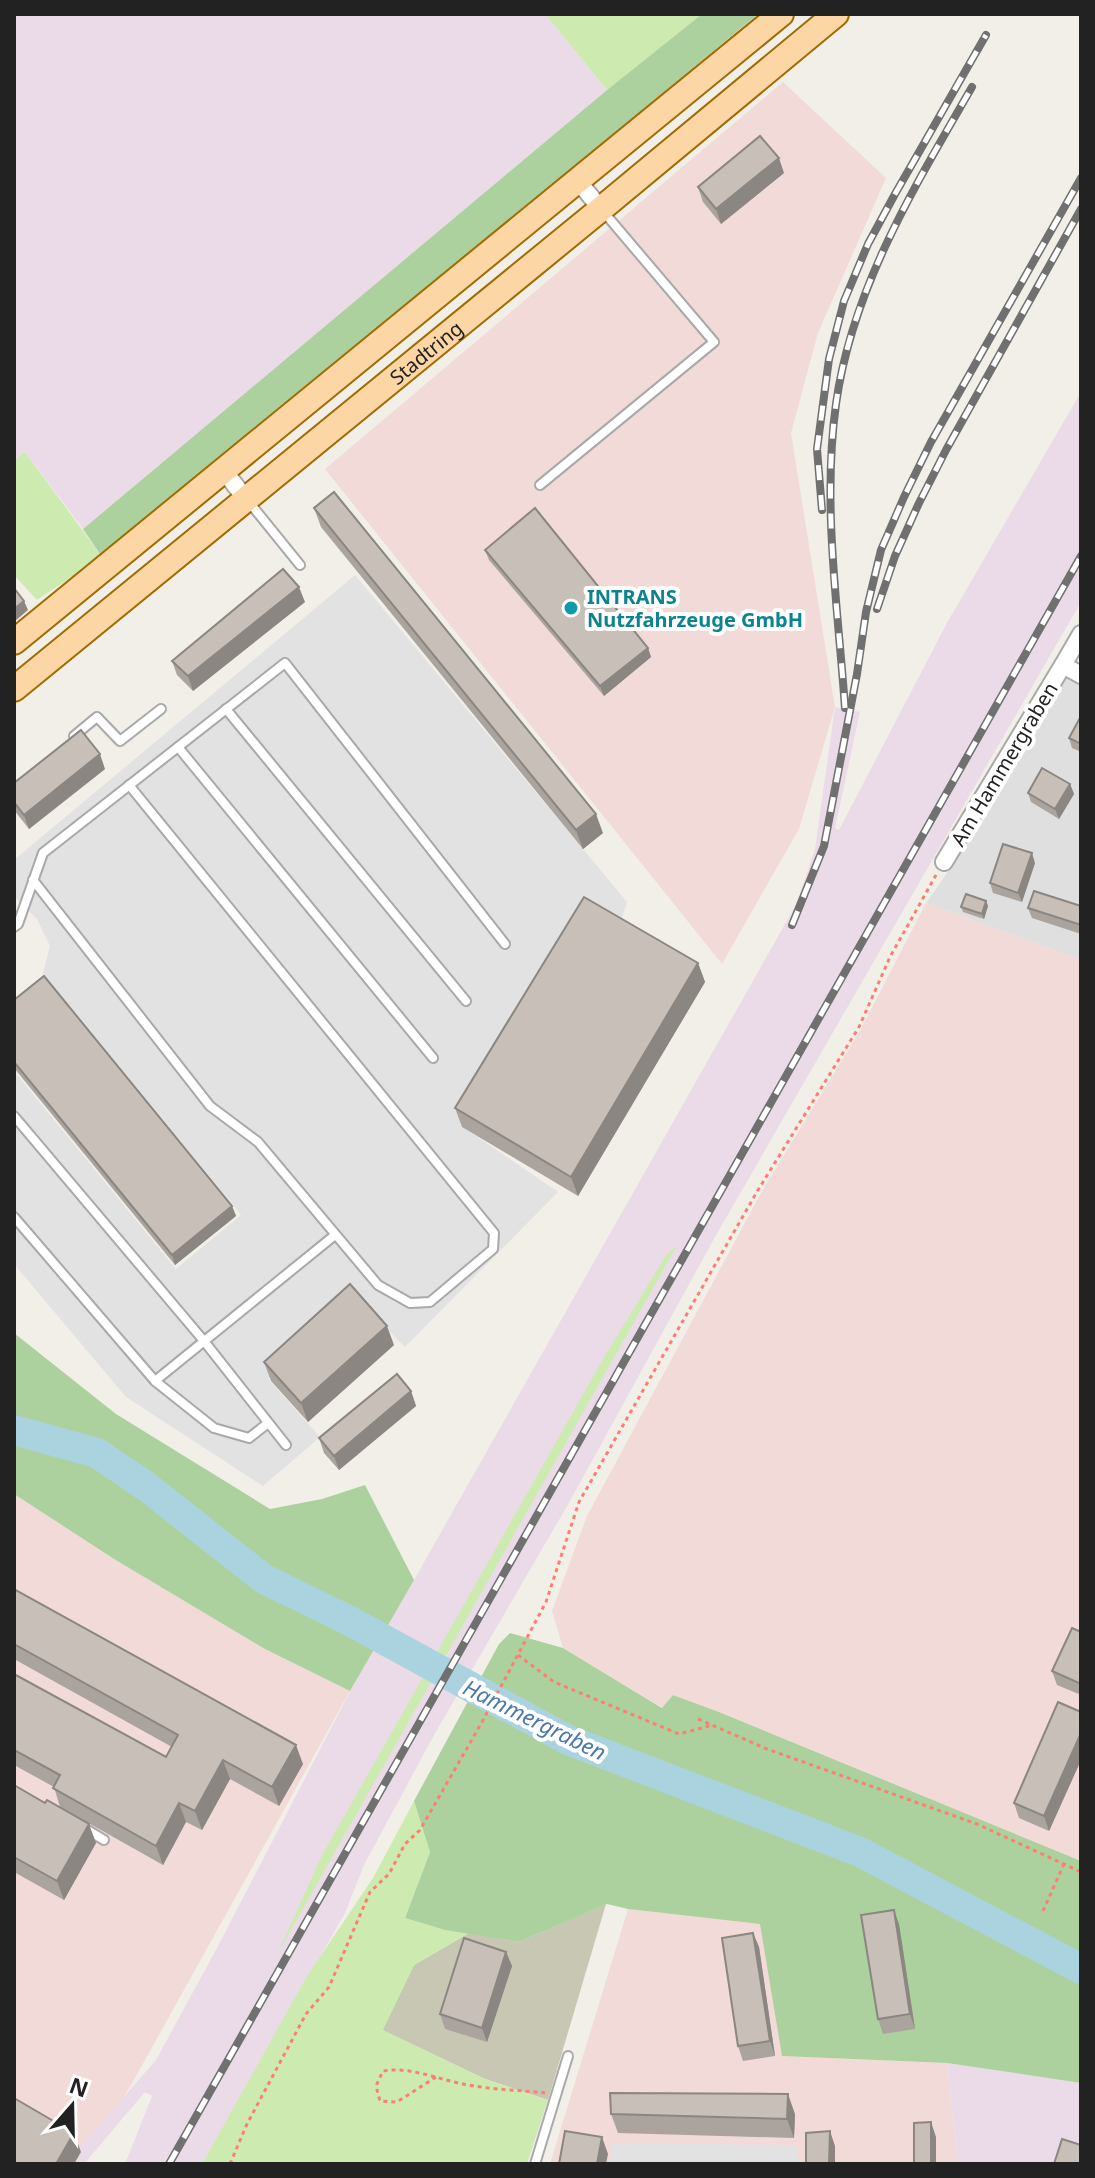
<svg xmlns="http://www.w3.org/2000/svg" width="1095" height="2178" font-family="'Noto Sans',sans-serif">
<rect width="100%" height="100%" fill="#f2efe9"/>
<path fill="#e0dfdf" d="M1067 676 1081 683V960L926 903 984 820Z"/>
<g fill="#f2dad9">
<path d="M783 82 886 178 818 333 791 433 835 707 799 829 722 964 325 469Z"/>
<path d="M926 903 1081 960V1861L719 1712 673 1695 663 1708 563 1648 552 1611 587 1516 761 1193 861 1029Z"/>
<path d="M14 1494 114 1559 265 1649 350 1691 130 2087 80 2164H14Z"/>
<path d="M628 1909 761 1924 783 2056 947 2063 958 2164H550Z"/>
</g>
<g fill="#ebdbe8">
<path d="M14 14H545L607 90 83 529 25 452 14 460Z"/>
<path d="M1081 392V602L715 1237 570 1501 434 1735 364 1865 345 1913 202 2164H125L152 2096 145 2092 84 2164 73 2155 156 2060 217 1948 370 1653 414 1580 797 903 815 849 835 707 860 712 835 828 839 830 948 621Z"/>
<path d="M947 2063 1081 2083V2164H958Z"/>
</g>
<path fill="#c7c7b4" d="M606 1904 548 2100 485 2079 382 2030 414 1965 469 1933 519 1942Z"/>
<g fill="#cdebb0">
<path d="M545 14H702L607 90Z"/>
<path d="M25 452 102 557 37 600 14 575V460Z"/>
<path d="M677 1246 277 1955 321 1857 603 1359 666 1255Z"/>
<path d="M414 1801 430 1852 405 1918 445 1930 469 1933 414 1965 383 2030 485 2079 548 2100 527 2164H202L307 1976 373 1878Z"/>
</g>
<g fill="#add19e">
<path d="M702 14H758L102 557 83 529 607 90Z"/>
<path d="M14 1333 116 1414 270 1509 322 1499 365 1485 414 1580 350 1691 265 1649 114 1559 14 1494Z"/>
<path d="M510 1633 563 1648 662 1708 673 1695 719 1712 1081 1861V2083L947 2063 782 2056 760 1924 628 1909 607 1904 519 1942 445 1930 405 1918 430 1852 414 1801 499 1644Z"/>
</g>
<g fill="#e2e2e2">
<path d="M355 575 627 902 619 927 590 910 460 1125 558 1192 405 1347 357 1299 268 1379 320 1437 263 1486 126 1397 14 1264V1071L176 1269 241 1215 43 973 50 946 37 919 14 896V860Z"/>
<path d="M613 2143 798 2145V2164H610Z"/>
</g>
<g fill="none" stroke-linecap="round" stroke-linejoin="round">
<path stroke="#aad3df" stroke-width="30" d="M14 1430 97 1453 147 1487 264 1579 348 1620 568 1740 860 1852 1081 1969"/>
<g stroke="#a9a9a9" stroke-width="12">
<g id="lane">
<path d="M540 485 714 342 602 210"/>
<path d="M249 502 300 565"/>
<path d="M226 709 466 1001"/>
<path d="M74 736 97 717 120 741 161 709"/>
<path d="M178 747 433 1058"/>
<path d="M33 880 210 1106 258 1142 378 1285 410 1303 430 1302 493 1249 494 1233 129 785"/>
<path d="M14 927 18 924 43 853 285 663 505 944"/>
<path d="M14 1116 204 1341 286 1445"/>
<path d="M14 1217 155 1381 214 1428 249 1438 268 1423"/>
<path d="M155 1381 335 1235"/>
<path d="M84 1828 104 1840"/>
<path d="M535 2164 568 2056"/>
</g>
</g>
<g stroke="#a9a9a9" stroke-width="20">
<g id="street">
<path d="M578 181 601 209"/>
<path d="M224 471 246 499"/>
<path d="M1081 634 1063 665 1081 675"/>
<path d="M944 862 1063 665"/>
</g>
</g>
<g stroke="#a06b00" stroke-width="28">
<g id="primary">
<path d="M14 642 781 14"/>
<path id="s1" d="M14 689 601 209 836 14"/>
</g>
</g>
<g stroke="#fa8072" stroke-width="3" stroke-dasharray="4 4" stroke-linecap="butt">
<path d="M518 1655 554 1682 679 1734 713 1725"/>
<path d="M698 1719 767 1749 977 1824 1081 1872"/>
<path d="M1043 1911 1064 1864"/>
<path d="M436 2077 397 2102 380 2101 376 2086 383 2071C412 2066 441 2081 469 2085 494 2090 520 2090 545 2093"/>
<path d="M230 2164 247 2124 306 2014 329 1987 370 1892 389 1874 405 1844 420 1830 482 1722 546 1602 579 1502 758 1190 859 1027 890 957 936 875"/>
</g>
<use href="#lane" stroke="#fff" stroke-width="8"/>
<use href="#street" stroke="#fff" stroke-width="16"/>
<use href="#primary" stroke="#fcd6a4" stroke-width="24"/>
<g stroke="#707070" stroke-width="8">
<g id="rail">
<path d="M822 510 817 449 829 359 844 301 868 244 895 194 986 35"/>
<path d="M877 609 895 556 919 503 946 450 1081 209"/>
<path d="M845 708C838 607 822 505 836 404 852 288 915 186 972 87"/>
<path d="M792 925 824 846 857 674 866 612 881 550 904 497 931 442 1081 178"/>
<path d="M169 2164 1081 556"/>
</g>
</g>
<use href="#rail" stroke="#fff" stroke-width="5" stroke-dasharray="15" stroke-linecap="butt"/>
</g>
<g fill="#aba49e">
<path d="M784 173 721 224 703 202 698 187Z"/>
<path d="M314 508 603 833 583 849 321 527Z"/>
<path d="M485 550 648 648 651 657 604 696 489 560Z"/>
<path d="M305 602 193 691 177 675 172 661Z"/>
<path d="M1081 716V752L1072 748 1069 738Z"/>
<path d="M105 769 29 829 14 810V783Z"/>
<path d="M1070 784 1074 794 1059 819 1031 802 1028 793Z"/>
<path d="M1035 863 1022 902 993 893 990 883Z"/>
<path d="M986 901 988 906 984 919 963 912 961 907Z"/>
<path d="M1081 906V934L1032 918 1028 908Z"/>
<path d="M698 963 705 982 578 1196 462 1127 455 1108Z"/>
<path d="M14 1000 232 1206 236 1216 175 1265 14 1068Z"/>
<path d="M394 1345 308 1422 271 1381 264 1362Z"/>
<path d="M411 1391 416 1406 339 1470 324 1453 319 1438Z"/>
<path d="M14 1589 303 1764 279 1806 230 1779 202 1830 186 1822 163 1865 60 1807 54 1787 14 1765V1674L166 1757 172 1747 14 1659Z"/>
<path d="M1081 1632V1695L1057 1685 1052 1671Z"/>
<path d="M1081 1712V1760L1049 1831 1019 1818 1014 1803Z"/>
<path d="M14 1785 96 1843 64 1900 14 1872Z"/>
<path d="M899 1924 915 2029 883 2034 878 2019Z"/>
<path d="M753 1933 759 1947 775 2056 743 2061 738 2046Z"/>
<path d="M506 1952 512 1966 487 2042 445 2029 440 2014Z"/>
<path d="M611 2114H795L794 2138 618 2133Z"/>
</g>
<g fill="#8b8681">
<path d="M779 158 784 173 721 224 716 209Z"/>
<path d="M299 587 305 602 193 691 188 676Z"/>
<path d="M24 601 28 610 14 622V609Z"/>
<path d="M648 648 651 657 604 696 600 686Z"/>
<path d="M100 754 105 769 29 829 24 815Z"/>
<path d="M1070 784 1074 794 1059 819 1055 809Z"/>
<path d="M596 814 603 833 583 849 576 830Z"/>
<path d="M1032 853 1035 863 1022 902 1018 893Z"/>
<path d="M986 901 988 906 984 919 982 914Z"/>
<path d="M698 963 705 982 578 1196 571 1177Z"/>
<path d="M232 1206 236 1216 175 1265 172 1255Z"/>
<path d="M387 1326 394 1345 308 1422 301 1403Z"/>
<path d="M411 1391 416 1406 339 1470 334 1456Z"/>
<path d="M1081 1733V1760L1049 1831 1044 1816Z"/>
<path d="M296 1745 303 1764 279 1806 272 1787Z"/>
<path d="M223 1760 230 1779 202 1830 195 1811Z"/>
<path d="M179 1803 186 1822 163 1865 156 1846Z"/>
<path d="M89 1824 96 1843 64 1900 57 1881Z"/>
<path d="M894 1910 899 1924 915 2029 910 2014Z"/>
<path d="M753 1933 759 1947 775 2056 770 2041Z"/>
<path d="M506 1952 512 1966 487 2042 482 2028Z"/>
<path d="M788 2094 795 2114 794 2138 787 2119Z"/>
<path d="M931 2122 936 2137V2164H931Z"/>
<path d="M830 2131 835 2146V2164H829Z"/>
<path d="M74 2133 81 2152 74 2164H56Z"/>
<path d="M602 2137 608 2154 606 2164H597Z"/>
</g>
<g fill="#c7bfb8" stroke="#8b8681" stroke-width="2">
<path d="M760 136 779 158 716 209 698 187Z"/>
<path d="M334 492 596 814 576 830 314 508Z"/>
<path d="M535 508 648 648 600 686 485 550Z"/>
<path d="M283 569 299 587 188 676 172 661Z"/>
<path d="M14 588 24 601 14 609Z"/>
<path d="M1081 716V744L1069 738Z"/>
<path d="M81 730 100 754 24 815 14 802V783Z"/>
<path d="M1042 768 1070 784 1055 809 1028 793Z"/>
<path d="M1003 844 1032 853 1018 893 990 883Z"/>
<path d="M1034 891 1081 906V925L1028 908Z"/>
<path d="M966 894 986 901 982 914 961 907Z"/>
<path d="M584 897 698 963 571 1177 455 1108Z"/>
<path d="M44 976 232 1206 172 1255 14 1062V1000Z"/>
<path d="M350 1284 387 1326 301 1403 264 1362Z"/>
<path d="M397 1374 411 1391 334 1456 319 1438Z"/>
<path d="M14 1589 296 1745 272 1787 223 1760 195 1811 179 1803 156 1846 53 1788 60 1775 14 1750V1674L166 1757 178 1735 14 1644Z"/>
<path d="M1072 1628 1081 1632V1684L1052 1671Z"/>
<path d="M1058 1702 1081 1712V1733L1044 1816 1014 1803Z"/>
<path d="M14 1785 45 1803 47 1800 89 1824 57 1881 14 1857Z"/>
<path d="M894 1910 910 2014 878 2019 861 1915Z"/>
<path d="M753 1933 770 2041 738 2046 722 1938Z"/>
<path d="M464 1938 506 1952 482 2028 440 2014Z"/>
<path d="M610 2093 788 2094 787 2119 611 2114Z"/>
<path d="M14 2098 74 2133 56 2164H14Z"/>
<path d="M931 2122V2164H914V2123Z"/>
<path d="M565 2131 602 2137 597 2164H559Z"/>
<path d="M830 2131 829 2164H806V2133Z"/>
<path d="M1062 2139 1081 2145V2164H1054Z"/>
</g>
<circle fill="#0f9aa8" stroke="#fff" stroke-width="3" cx="571" cy="608" r="8"/>
<g text-anchor="middle" dominant-baseline="central" stroke-width="8" stroke-linejoin="round" paint-order="stroke">
<g font-size="20" fill="#222" stroke="#fff">
<text stroke="none"><textPath href="#s1" startOffset="532">Stadtring</textPath></text>
<text transform="translate(1004 764) rotate(-59)">Am Hammergraben</text>
</g>
<g font-size="20" font-weight="bold" fill="#0d838f" stroke="#fff" text-anchor="start">
<text x="587" y="596">INTRANS<tspan x="587" dy="23">Nutzfahrzeuge GmbH</tspan></text>
</g>
<g font-size="22" font-style="italic" fill="#4a7aab" stroke="#fff">
<text transform="translate(535 1719) rotate(26)">Hammergraben</text>
</g>
</g>
<rect width="1095" height="2178" fill="none" stroke="#222222" stroke-width="32"/>
<g transform="translate(72 2106) rotate(20)" stroke="#ffffff" stroke-width="6" paint-order="stroke">
<path d="M0-6L14 30L0 20L-14 30Z" fill="#222222"/>
<text y="-12" font-size="22" font-weight="bold" text-anchor="middle" fill="#222222">N</text>
</g>
</svg>
